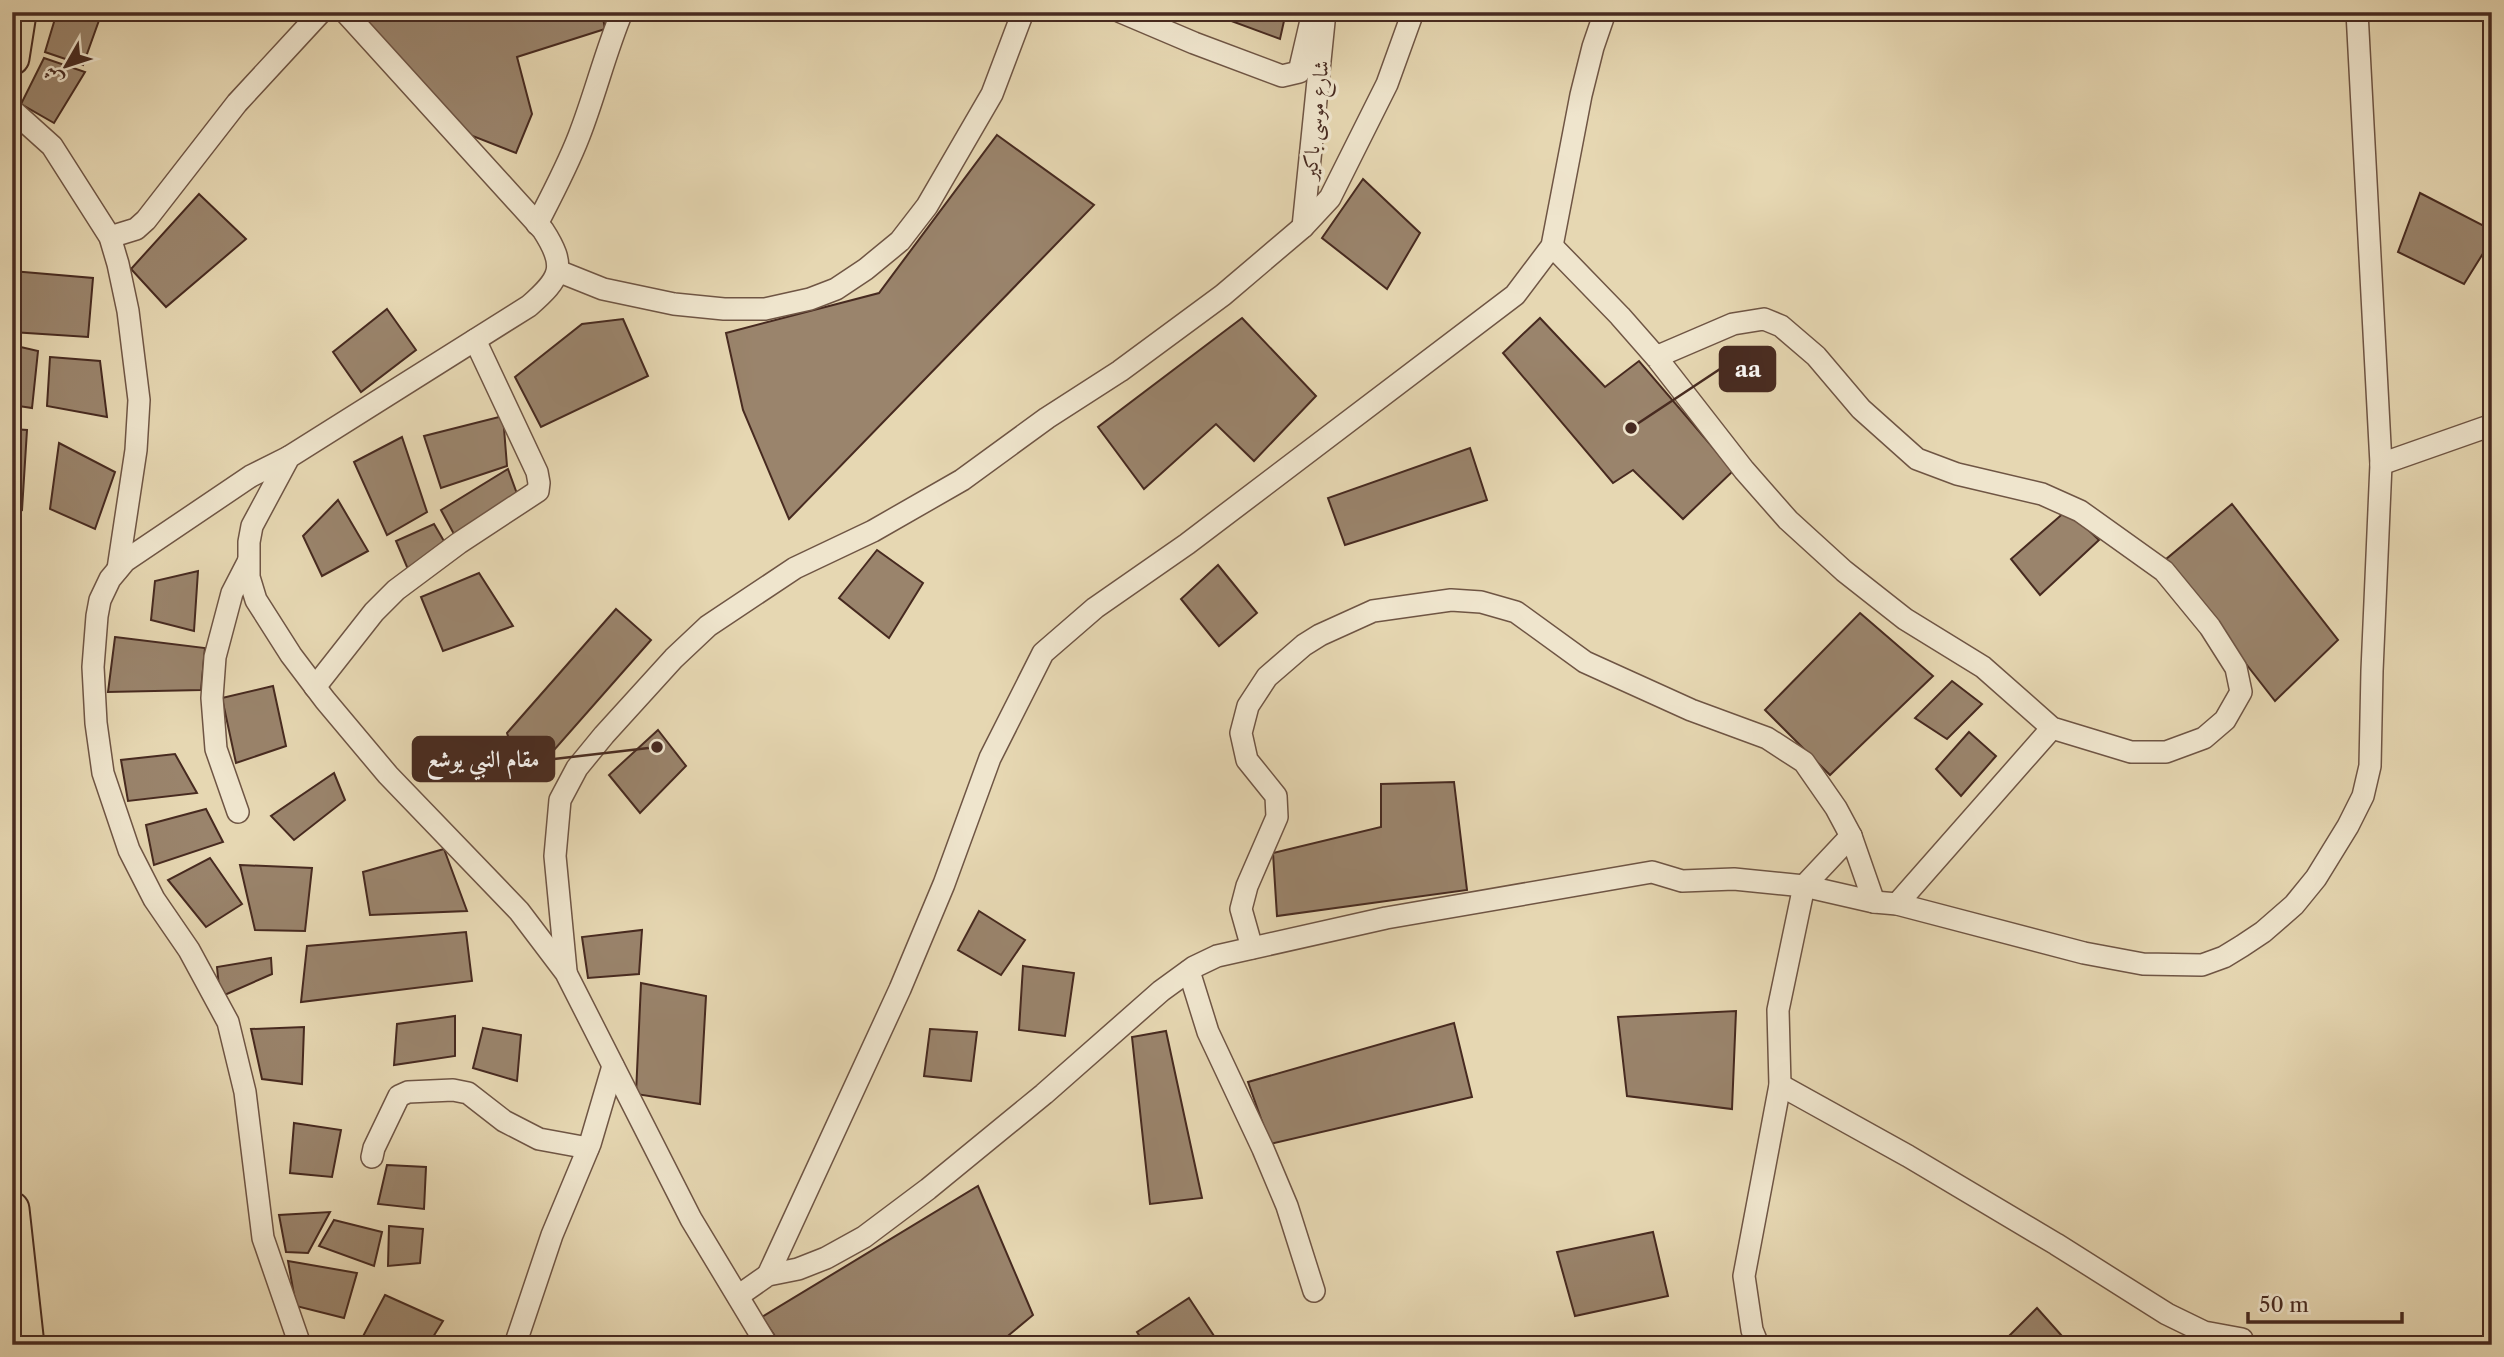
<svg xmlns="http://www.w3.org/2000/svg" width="2504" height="1357" font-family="'Libre Caslon Text',Amiri,serif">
<rect width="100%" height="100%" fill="#e6d7b2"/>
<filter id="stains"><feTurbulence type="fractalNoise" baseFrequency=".00286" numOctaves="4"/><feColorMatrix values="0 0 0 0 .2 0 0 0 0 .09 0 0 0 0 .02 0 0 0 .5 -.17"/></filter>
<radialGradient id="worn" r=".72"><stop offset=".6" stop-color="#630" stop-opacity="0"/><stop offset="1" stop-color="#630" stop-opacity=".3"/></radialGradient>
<g fill="#9a846c" stroke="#472a20" stroke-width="2">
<path d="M57 12H102L83 65 45 52Z"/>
<path d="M352 12H602L605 29 517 57 532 114 516 153 470 135Z"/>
<path d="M1207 12H1286L1280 39Z"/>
<path d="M44 58 85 72 54 123 21 104Z"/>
<path d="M997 135 1094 205 789 519 743 410 726 333 879 293Z"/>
<path d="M1363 179 1420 233 1387 289 1322 238Z"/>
<path d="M2420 193 2492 230V239L2464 284 2398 252Z"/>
<path d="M199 194 246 239 166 307 131 269Z"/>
<path d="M12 271 93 278 88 337 12 332Z"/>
<path d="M387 309 416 350 361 392 333 352Z"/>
<path d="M1242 318 1316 396 1254 461 1216 424 1144 489 1098 427Z"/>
<path d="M1540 318 1605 387 1639 361 1733 471 1683 519 1633 470 1613 483 1503 353Z"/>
<path d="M623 319 648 376 541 427 515 377 582 324Z"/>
<path d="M12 345 38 351 32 408 12 405Z"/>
<path d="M50 357 100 361 107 417 47 406Z"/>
<path d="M503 416 507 466 441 488 424 436Z"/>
<path d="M12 429 27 430 22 510 12 508Z"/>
<path d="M402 437 427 512 387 535 354 462Z"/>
<path d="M59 443 115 472 95 529 50 509Z"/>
<path d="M1470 448 1487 500 1345 545 1328 498Z"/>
<path d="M508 469 520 502 455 536 441 510Z"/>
<path d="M338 500 368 551 322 576 303 536Z"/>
<path d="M2232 504 2338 640 2275 701 2165 560Z"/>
<path d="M2067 510 2099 540 2040 595 2011 559Z"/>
<path d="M434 524 448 548 410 574 396 541Z"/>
<path d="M877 550 923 583 889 638 839 598Z"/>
<path d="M1218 565 1257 613 1219 646 1181 599Z"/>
<path d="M198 571 194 631 151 620 155 581Z"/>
<path d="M479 573 513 626 443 651 421 597Z"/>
<path d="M616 609 651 640 532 775 516 760 507 733Z"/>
<path d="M1860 613 1933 676 1830 775 1765 710Z"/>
<path d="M115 637 205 648 201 690 108 692Z"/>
<path d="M1952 681 1982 704 1947 739 1915 718Z"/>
<path d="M273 686 286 746 236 763 222 698Z"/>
<path d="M658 730 686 766 640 813 609 775Z"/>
<path d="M1969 732 1996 756 1961 796 1936 769Z"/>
<path d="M175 754 197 793 128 801 121 760Z"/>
<path d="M334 773 345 800 294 840 271 816Z"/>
<path d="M1454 782 1467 890 1277 916 1273 853 1381 827V784Z"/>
<path d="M206 809 223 842 154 865 146 825Z"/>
<path d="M444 849 467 911 370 915 363 872Z"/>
<path d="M210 858 242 904 206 927 168 880Z"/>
<path d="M240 865 312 868 305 931 255 930Z"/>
<path d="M979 911 1025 940 1001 975 958 950Z"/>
<path d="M642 930 639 974 588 978 582 937Z"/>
<path d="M466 932 472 981 301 1002 307 946Z"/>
<path d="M271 958 272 974 220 997 217 967Z"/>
<path d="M1023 966 1074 973 1065 1036 1019 1030Z"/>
<path d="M641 983 706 996 700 1104 636 1094Z"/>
<path d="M1736 1011 1732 1109 1627 1096 1618 1017Z"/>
<path d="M455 1016V1056L394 1065 397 1024Z"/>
<path d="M1454 1023 1472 1097 1270 1144 1248 1082Z"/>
<path d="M304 1027 302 1084 262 1079 251 1029Z"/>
<path d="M483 1028 521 1035 517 1081 473 1068Z"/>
<path d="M930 1029 977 1032 971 1081 924 1076Z"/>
<path d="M1166 1031 1202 1198 1150 1204 1132 1037Z"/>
<path d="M294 1123 341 1130 332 1177 290 1173Z"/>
<path d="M387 1165 426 1167 424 1209 378 1204Z"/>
<path d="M978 1186 1033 1315 997 1345H781L762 1317Z"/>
<path d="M330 1212 308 1253 286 1252 279 1215Z"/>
<path d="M334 1220 382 1232 374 1266 319 1246Z"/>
<path d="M389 1226 423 1229 420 1263 388 1266Z"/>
<path d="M1653 1232 1668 1296 1575 1316 1557 1252Z"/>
<path d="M288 1261 357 1273 344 1318 296 1306Z"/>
<path d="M385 1295 443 1321 428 1345H370L361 1340Z"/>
<path d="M1189 1298 1216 1339 1206 1345H1145L1137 1332Z"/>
<path d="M2037 1308 2070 1345H2000Z"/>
</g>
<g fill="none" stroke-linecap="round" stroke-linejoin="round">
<g stroke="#6f5544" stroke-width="24">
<g id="minor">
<path d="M345 12 543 230C567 267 561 278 529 306L289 457 252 526 249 542V577L256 600 291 655 325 700 388 775 519 911 566 973 691 1219 767 1345"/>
<path d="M1121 12 1194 43 1282 76 1299 72 1313 12"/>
<path d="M12 110 52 146 110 237 118 264 128 311 139 400 136 450 118 569"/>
<path d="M537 224C552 195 567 167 579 136 595 95 605 53 622 12"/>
<path d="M1303 227 1325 12"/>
<path d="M110 237 136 229 146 220 237 103 321 12"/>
<path d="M1552 246 1620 316 1656 357 1744 470 1788 520 1844 571 1905 619 1983 667 2052 728 2131 752H2166L2204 738 2225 720 2241 692 2236 668 2210 627 2164 571 2080 511 2042 494 1957 474 1917 459 1861 409 1816 356 1781 326 1764 319 1733 324 1656 357"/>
<path d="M558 271 603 289 674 304 724 309H765L810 299 836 289 866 269 900 241 927 206 992 94 1023 12"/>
<path d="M289 457 251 476 125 561 110 579 100 600 97 616 93 667 96 723 103 773 129 850 154 899 189 950 228 1022 245 1092 263 1238 300 1345"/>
<path d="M2381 464 2492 425"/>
<path d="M315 687 374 612 396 590 459 543 538 491 539 483 537 472 475 340"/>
<path d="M238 812 216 749 212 698 215 657 232 593 248 562"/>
<path d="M1897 904 2052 728"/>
<path d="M1252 948 1241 909 1247 886 1277 817 1276 796 1247 760 1241 733 1248 706 1267 677 1304 645 1320 635 1373 611 1451 600 1481 602 1516 612 1585 662 1691 710 1767 738 1804 762 1836 808 1851 836 1874 902"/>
<path d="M566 971 555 856 560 800 577 768 604 735 674 658 708 626 795 568 873 531 962 480 1047 418 1120 371 1223 295 1303 227 1330 198 1387 84 1413 12"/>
<path d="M1189 971 1208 1032 1263 1149 1287 1206 1314 1291"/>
<path d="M1780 1085 1908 1156 2056 1244 2167 1314 2204 1332 2242 1339"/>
<path d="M372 1157 374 1148 399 1096 408 1092 453 1090 468 1093 504 1121 539 1139 588 1148"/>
<path d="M768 1275 900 989 944 884 990 758 1043 653 1095 608 1187 544 1515 295 1552 246 1581 95 1593 47 1605 12"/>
<path d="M738 1296 768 1275 798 1269 826 1258 864 1237 928 1189 1044 1094 1161 991 1194 967 1217 956 1386 918 1652 872 1682 881 1734 879 1804 886 1874 902 1897 904 2084 953 2143 964 2202 965 2224 957 2242 946 2263 932 2294 905 2316 878 2348 826 2363 796 2370 766 2372 671 2381 464 2357 12"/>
<path d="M515 1345 552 1235 590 1144 613 1066"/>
<path d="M1758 1345 1752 1330 1744 1276 1780 1085 1778 1010 1804 886 1851 836"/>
</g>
</g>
<g stroke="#472a20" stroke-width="37">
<g id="primary">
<path d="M12 58 18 20"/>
<path d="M12 1209 27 1345"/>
</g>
</g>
<use href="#minor" stroke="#efe5cd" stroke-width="21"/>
<use href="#primary" stroke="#e6d7b2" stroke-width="33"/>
</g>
<g text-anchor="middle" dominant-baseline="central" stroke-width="7" stroke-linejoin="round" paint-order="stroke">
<g font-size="21" fill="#472a20" stroke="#efe5cd">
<text transform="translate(1315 120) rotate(-84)">شارع موسى باكير</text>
</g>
</g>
<path fill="none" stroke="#472a20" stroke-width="2.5" d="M1631 428L1720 369M657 747L554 759"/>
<g fill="#472a20" stroke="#efe5cd" stroke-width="2.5">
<circle cx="1631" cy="428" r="7"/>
<circle cx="657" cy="747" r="7"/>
</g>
<g fill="#472a20" stroke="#472a20" stroke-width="2.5">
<rect x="1720" y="347" width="55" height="44" rx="7"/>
<rect x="413" y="737" width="141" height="44" rx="7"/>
</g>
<g font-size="23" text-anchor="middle" font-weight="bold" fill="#fff">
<text x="1748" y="377">aa</text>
<text x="483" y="767">مقام النبي يوشع</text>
</g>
<rect width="2504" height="1357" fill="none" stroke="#e6d7b2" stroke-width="42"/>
<rect x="14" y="14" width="2476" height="1329" fill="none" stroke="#472a20" stroke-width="3.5"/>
<rect x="21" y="21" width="2462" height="1315" fill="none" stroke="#472a20" stroke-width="2"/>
<g transform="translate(66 66) rotate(231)" stroke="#efe5cd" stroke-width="5" paint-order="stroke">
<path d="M0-5L12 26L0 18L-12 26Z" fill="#472a20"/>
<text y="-10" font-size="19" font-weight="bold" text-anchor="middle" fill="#472a20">ش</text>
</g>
<path d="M2248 1312v10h154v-10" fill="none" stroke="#472a20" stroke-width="3.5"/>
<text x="2259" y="1312" font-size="21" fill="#472a20" stroke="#efe5cd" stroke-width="5" paint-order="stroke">50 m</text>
<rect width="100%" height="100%" filter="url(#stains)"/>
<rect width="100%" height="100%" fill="url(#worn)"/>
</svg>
